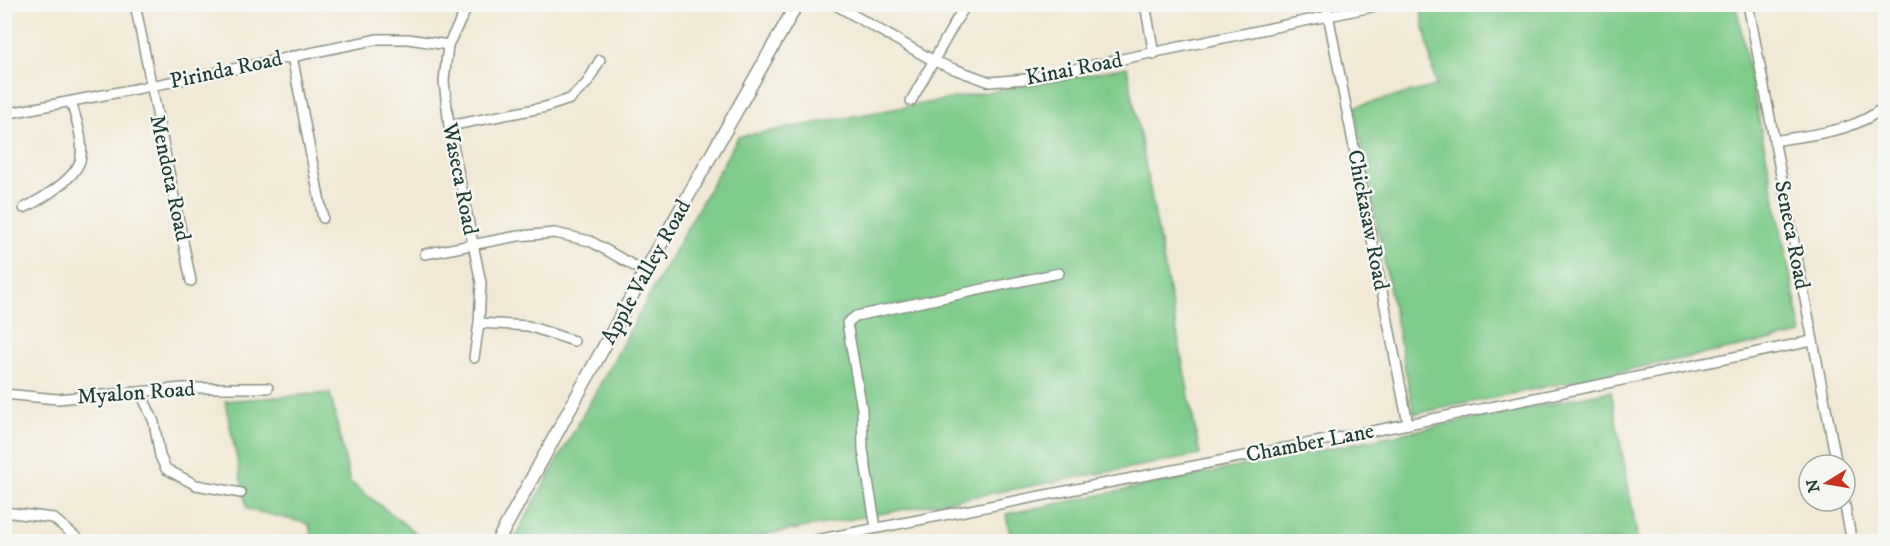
<svg xmlns="http://www.w3.org/2000/svg" width="1890" height="546" font-family="'IM FELL DW Pica',serif">
<rect width="100%" height="100%" fill="#f6f6f2"/>
<filter id="ink" filterUnits="userSpaceOnUse"><feTurbulence type="fractalNoise" baseFrequency=".0167" numOctaves="2"/><feDisplacementMap in="SourceGraphic" scale="12" xChannelSelector="R" yChannelSelector="G"/><feConvolveMatrix kernelMatrix="1 2 1 2 8 2 1 2 1" color-interpolation-filters="sRGB"/></filter>
<filter id="wash" filterUnits="userSpaceOnUse"><feTurbulence type="fractalNoise" baseFrequency=".008" numOctaves="4" result="noise"/><feDisplacementMap in="SourceGraphic" scale="24" xChannelSelector="R" yChannelSelector="G"/><feGaussianBlur stdDeviation="1.35" result="paint"/><feColorMatrix in="noise" values="0 0 0 0 0 0 0 0 0 0 0 0 0 0 0 0 0 1.4 0 .05"/><feComposite in="paint" operator="in"/></filter>
<g filter="url(#wash)">
<rect width="100%" height="100%" fill="#f1e9d5"/>
<g fill="#7fcb8a" stroke="#4f845f" stroke-width="1.5">
<path d="M1428 5H1736L1802 334 1414 414 1354 107 1436 86 1420 6Z"/>
<path d="M1127 67 1200 455 732 541 512 542 738 137Z"/>
<path d="M1611 391 1638 541H1011L1006 514Z"/>
<path d="M330 393 350 482 426 541H312L309 524 247 509 225 401Z"/>
</g>
</g>
<g filter="url(#ink)">
<g fill="none" stroke-linecap="round" stroke-linejoin="round">
<g stroke="#889384" stroke-width="12">
<g id="minor">
<path d="M135 4 191 281"/>
<path d="M469 4 448 45 444 81 449 126 481 283 479 323 474 358"/>
<path d="M834 4 934 61 954 69 990 82 1026 79 1386 4"/>
<path d="M1145 4 1154 54"/>
<path d="M1326 4 1408 424"/>
<path d="M1748 4 1837 465"/>
<path d="M292 56 323 218"/>
<path d="M911 101 957 19 967 4"/>
<path d="M4 114 151 86 378 39H408L448 45"/>
<path d="M449 126 546 107 570 99 587 83 600 60"/>
<path d="M1774 141C1812 134 1857 132 1886 105"/>
<path d="M24 208C40 200 74 180 80 161 85 143 76 119 71 102"/>
<path d="M425 254 518 236 555 233 590 241 645 272"/>
<path d="M479 323 528 326 574 341"/>
<path d="M141 393 154 422 160 456 166 469 196 485 241 493"/>
<path d="M4 394 57 399 184 388H268"/>
<path d="M1844 501 1852 542"/>
<path d="M4 512 53 518 82 542"/>
<path d="M876 528 863 450 862 409 847 323 856 316 1059 273"/>
<path d="M806 542 1408 424 1812 341"/>
</g>
</g>
<g stroke="#889384" stroke-width="15">
<path id="major" d="M497 542 645 272 797 4"/>
</g>
<use href="#minor" stroke="#fff" stroke-width="9"/>
<use href="#major" stroke="#fff" stroke-width="12"/>
</g>
</g>
<g text-anchor="middle" dominant-baseline="central" stroke-width="5" stroke-linejoin="round" paint-order="stroke">
<g font-size="22" fill="#1f3d34" stroke="#f6f6f2">
<text transform="translate(1074 69) rotate(-11)">Kinai Road</text>
<text transform="translate(226 70) rotate(-12)">Pirinda Road</text>
<text transform="translate(170 178) rotate(78)">Mendota Road</text>
<text transform="translate(460 179) rotate(79)">Waseca Road</text>
<text transform="translate(1368 220) rotate(79)">Chickasaw Road</text>
<text transform="translate(1792 235) rotate(79)">Seneca Road</text>
<text transform="translate(646 272) rotate(-61)">Apple Valley Road</text>
<text transform="translate(136 393) rotate(-4)">Myalon Road</text>
<text transform="translate(1310 443) rotate(-11)">Chamber Lane</text>
</g>
</g>
<rect width="1890" height="546" fill="none" stroke="#f6f6f2" stroke-width="24"/>
<g transform="translate(1827 483) rotate(259)"><circle r="28" fill="#f6f6f2" stroke="#a0aca6" stroke-width="1.5"/>
<path d="M0-4.5L10 22L0 15L-10 22Z" fill="#c8321e"/>
<text y="-9" font-size="16" font-weight="bold" text-anchor="middle" fill="#1f3d34">N</text>
</g>
</svg>
